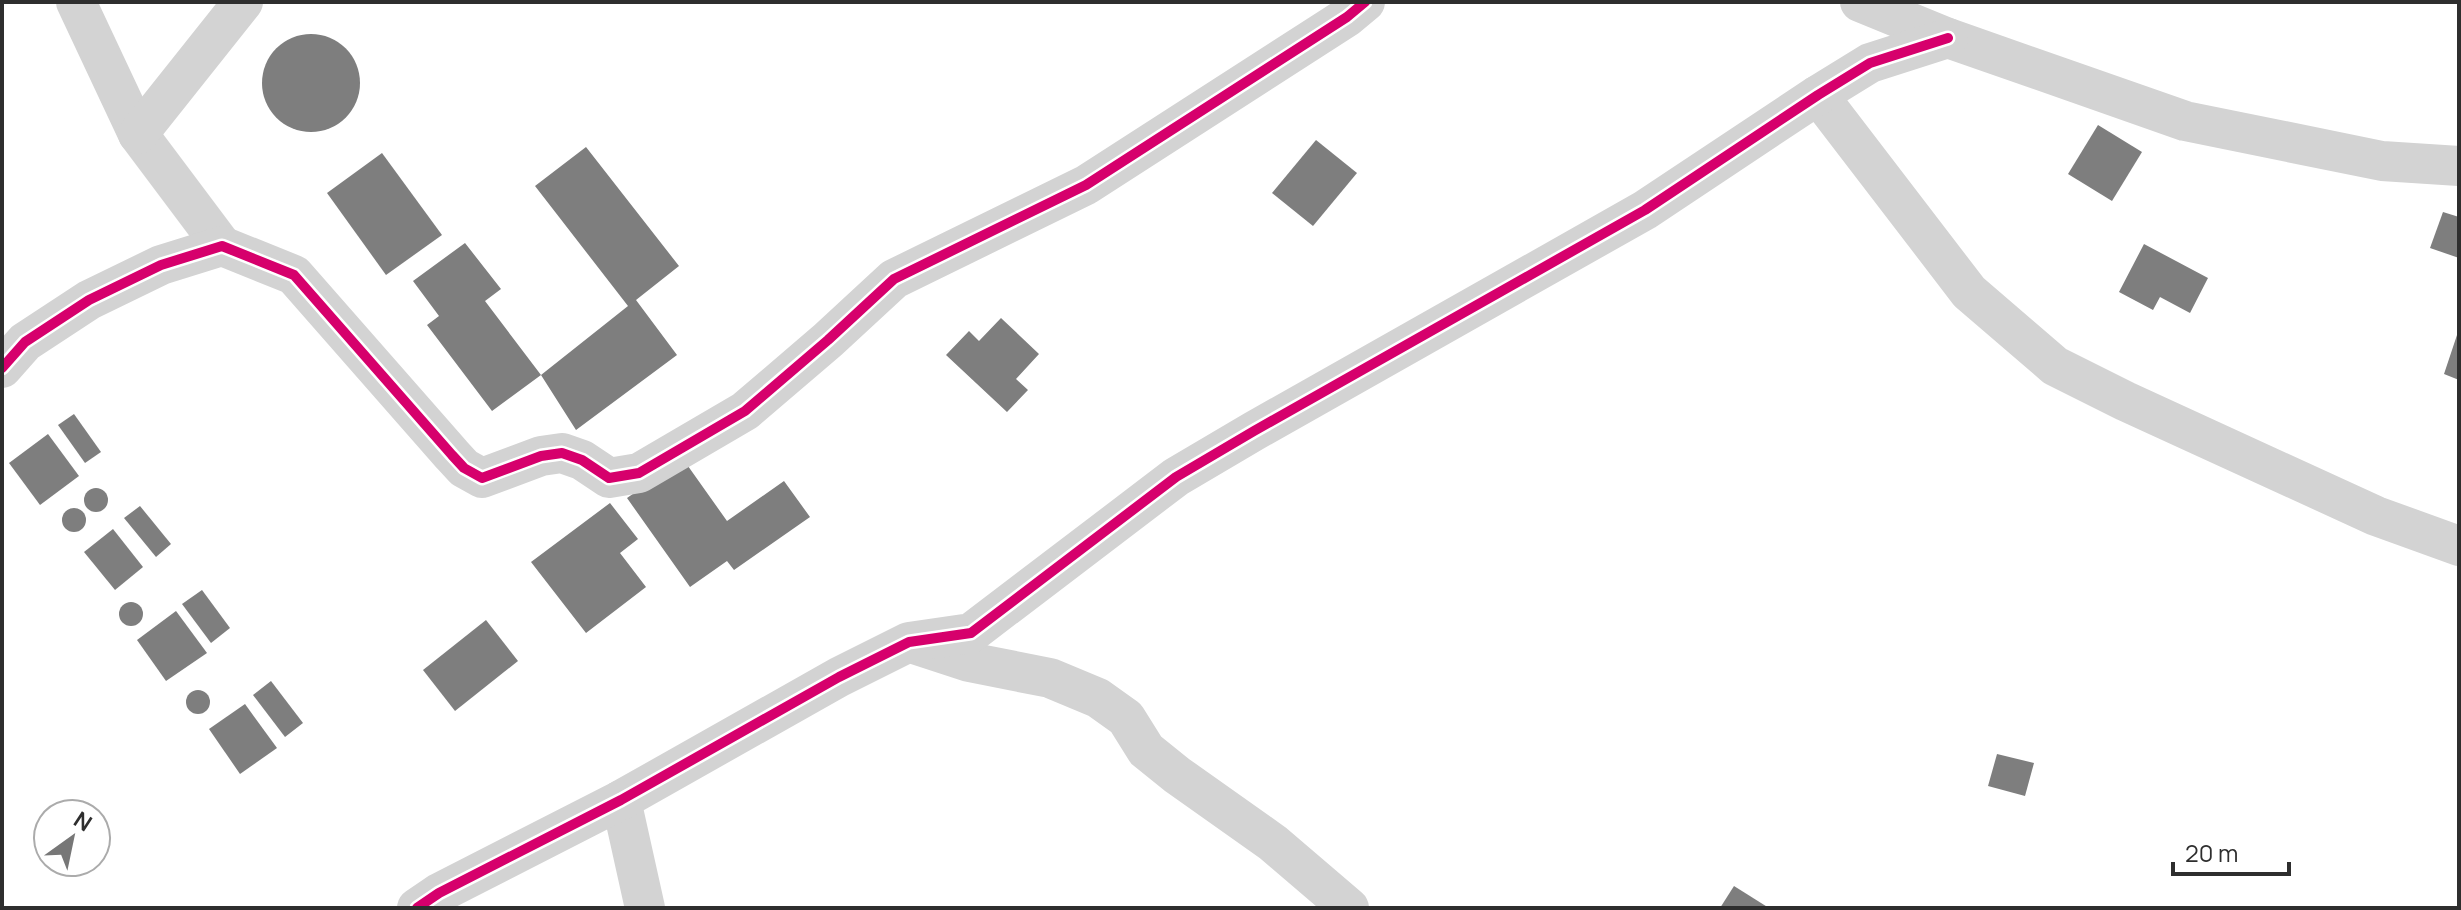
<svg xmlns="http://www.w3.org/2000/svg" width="2461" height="910" font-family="Manrope,sans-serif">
<rect width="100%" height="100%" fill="#fff"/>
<g fill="#7e7e7e">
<circle cx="311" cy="83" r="49"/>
<path d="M2098 125 2142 152 2112 201 2068 174Z"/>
<path d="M1316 140 1357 173 1313 226 1272 193Z"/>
<path d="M586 147 679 266 636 300 677 355 576 430 541 375 628 306 535 186Z"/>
<path d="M382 153 442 235 386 275 327 193Z"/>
<path d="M2443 212 2459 217V258L2430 248Z"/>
<path d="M465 243 501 289 485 301 541 375 492 411 427 325 439 316 413 281Z"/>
<path d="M2144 244 2208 278 2190 313 2160 297 2153 310 2119 292Z"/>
<path d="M1001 318 1039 354 1016 379 1028 390 1007 412 946 355 969 331 979 341Z"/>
<path d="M2458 332H2459V380L2444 374Z"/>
<path d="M74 414 101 452 85 463 58 425Z"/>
<path d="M48 434 79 476 40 505 9 463Z"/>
<path d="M683 459 727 521 784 481 810 517 734 570 727 561 690 587 627 498Z"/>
<circle cx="96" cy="500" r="12"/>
<path d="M610 503 638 539 620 553 646 587 586 633 531 562Z"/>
<path d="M140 506 171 544 156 557 124 518Z"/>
<circle cx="74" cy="520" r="12"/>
<path d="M113 529 143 567 115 590 84 552Z"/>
<path d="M202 590 230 628 211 643 182 604Z"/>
<circle cx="131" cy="614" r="12"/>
<path d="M176 611 207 653 166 681 137 640Z"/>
<path d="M486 620 518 661 455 711 423 670Z"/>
<path d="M271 681 303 723 285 737 253 695Z"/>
<circle cx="198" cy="702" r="12"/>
<path d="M245 704 277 748 240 774 209 729Z"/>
<path d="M1997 754 2034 763 2025 796 1988 786Z"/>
<path d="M1734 886 1769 908H1720Z"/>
</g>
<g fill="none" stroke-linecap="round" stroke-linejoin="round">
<g stroke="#d3d3d3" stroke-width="40">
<path d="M76 2 138 134 222 246"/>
<path d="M1860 2 1948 38 2185 121 2382 161 2459 166"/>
<path d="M1818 95 1969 292 2055 366 2125 401 2376 516 2459 546"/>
<path d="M138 134 243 2"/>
<path d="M2 368 25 342 89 300 161 265 222 246 294 275 452 455 464 468 482 478 541 456 562 453 582 460 609 478 639 473 745 411 828 340 894 279 1086 185 1347 17 1365 2"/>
<path d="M917 645 969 662 1050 678 1098 698 1126 718 1146 750 1177 775 1273 843 1349 908"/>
<path d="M621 800 645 908"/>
<path d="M417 908 439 893 621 800 839 677 909 642 971 633 1176 477 1254 431 1645 210 1818 95 1870 63 1948 38"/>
</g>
<g stroke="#fff" stroke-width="15">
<g id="cycleway">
<path d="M2 368 25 342 89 300 161 265 222 246 294 275 452 455 464 468 482 478 541 456 562 453 582 460 609 478 639 473 745 411 828 340 894 279 1086 185 1347 17 1365 2"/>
<path d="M417 908 439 893 621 800 839 677 909 642 971 633 1176 477 1254 431 1645 210 1818 95 1870 63 1948 38"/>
</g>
</g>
<use href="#cycleway" stroke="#d6006c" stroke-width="10"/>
</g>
<rect width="2461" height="910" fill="none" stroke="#2e2e2e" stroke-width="8"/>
<g transform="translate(72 838) rotate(33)"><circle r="38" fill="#ffffff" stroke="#ababab" stroke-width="2"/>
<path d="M0-6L14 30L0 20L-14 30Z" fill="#777777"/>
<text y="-12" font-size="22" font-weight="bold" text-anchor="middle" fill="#2e2e2e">N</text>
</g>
<path d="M2173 862v12h116v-12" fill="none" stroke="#2e2e2e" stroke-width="4"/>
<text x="2185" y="862" font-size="24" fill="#2e2e2e" stroke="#ffffff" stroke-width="6" paint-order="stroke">20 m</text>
</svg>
